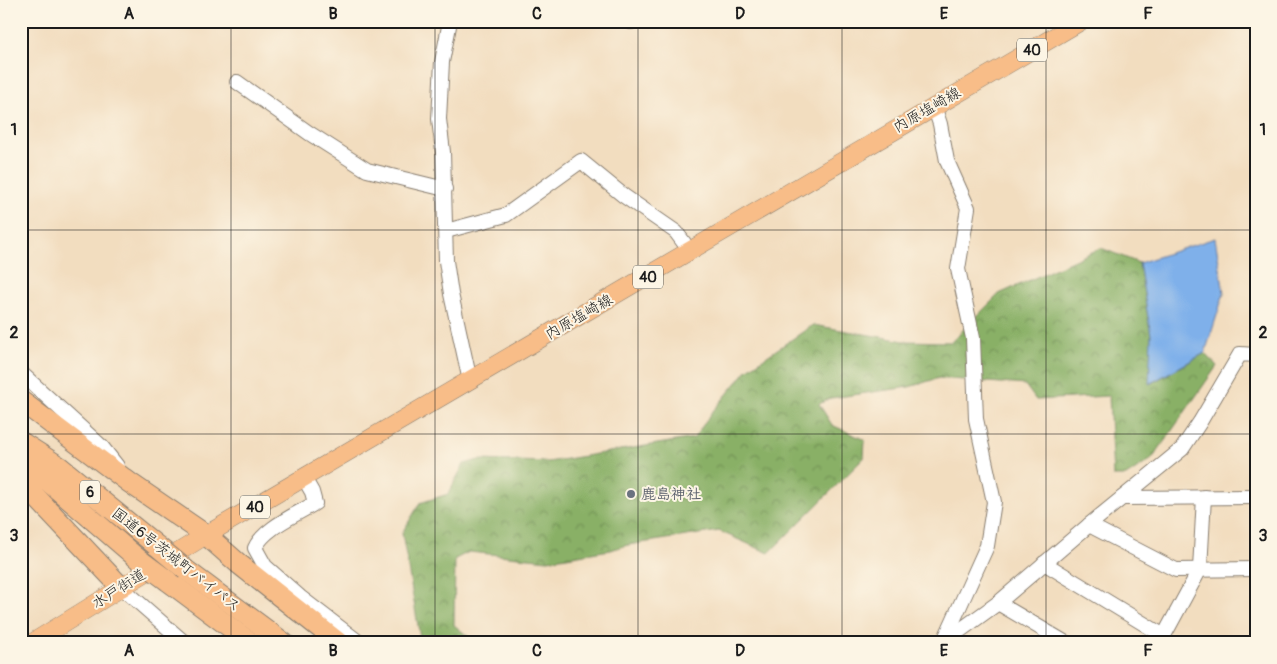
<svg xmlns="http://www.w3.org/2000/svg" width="1277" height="664" font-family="Pangolin,'Klee One',sans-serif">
<defs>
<pattern id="forest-crowns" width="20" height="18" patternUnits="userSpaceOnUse" patternTransform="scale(1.25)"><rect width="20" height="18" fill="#89b066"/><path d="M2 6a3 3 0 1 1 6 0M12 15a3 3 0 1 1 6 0" fill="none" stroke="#6f8e53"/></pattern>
</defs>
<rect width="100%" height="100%" fill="#fcf5e5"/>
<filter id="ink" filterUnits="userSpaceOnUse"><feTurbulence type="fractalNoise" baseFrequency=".02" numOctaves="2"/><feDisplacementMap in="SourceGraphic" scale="10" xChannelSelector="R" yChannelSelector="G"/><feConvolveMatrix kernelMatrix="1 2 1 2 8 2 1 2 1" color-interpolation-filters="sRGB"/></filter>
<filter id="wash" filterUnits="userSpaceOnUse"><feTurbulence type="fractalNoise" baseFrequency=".0096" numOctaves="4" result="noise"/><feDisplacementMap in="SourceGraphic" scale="20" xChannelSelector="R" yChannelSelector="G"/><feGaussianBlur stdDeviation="1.12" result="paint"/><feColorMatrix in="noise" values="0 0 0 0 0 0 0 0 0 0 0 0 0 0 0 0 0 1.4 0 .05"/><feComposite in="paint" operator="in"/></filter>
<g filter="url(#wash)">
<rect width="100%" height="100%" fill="#f2ddbf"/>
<path fill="url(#forest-crowns)" stroke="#526641" d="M1101 248 1139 263 1151 335 1150 384 1205 353 1217 366 1152 459 1126 476H1113L1109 396 1036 400 1025 385 939 378 909 387 831 398 819 404 832 425 865 440 864 458 769 553 719 531 628 545 610 550 548 560 469 552 455 559 454 625 476 643H421L402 533 420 503 448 494 464 464 479 460 548 462 694 438 713 411 748 369 813 325 904 341 951 342 999 294Z"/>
<path fill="#7fb0ea" stroke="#4e6683" d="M1215 238 1224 293 1205 353 1149 384 1151 335 1139 263Z"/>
</g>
<g filter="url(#ink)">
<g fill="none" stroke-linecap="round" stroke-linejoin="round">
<g stroke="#877c6e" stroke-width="16">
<g id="minor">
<path d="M450 21 442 62 439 119 443 152 446 261 451 294 470 381"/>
<path d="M631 21V22"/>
<path d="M237 82 309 133 367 170 445 189"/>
<path d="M934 106 940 124 947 161 968 208 958 269 973 338 976 419 994 502 987 546 943 643"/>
<path d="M446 231 506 215 581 161 624 196 676 232 690 251"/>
<path d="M21 373 102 447 117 466"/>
<path d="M304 478 312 492 315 503C296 515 264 528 255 548L265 566 300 597 360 643"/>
<path d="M1122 498 1256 497"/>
<path d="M1089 525 1176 570 1256 569"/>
<path d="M1044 563 1164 636"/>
<path d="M121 587 185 643"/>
<path d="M998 603 1066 643"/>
<path d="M944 642 998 603 1089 525 1182 449 1200 422 1240 354 1256 355"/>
<path d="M1160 643 1200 569 1204 497"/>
</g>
</g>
<g stroke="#877c6e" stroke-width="19">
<path id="major" d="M32 643 206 535 1081 21"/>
</g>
<g stroke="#877c6e" stroke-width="22">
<g id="highway">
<path d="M21 401 130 483 206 535 239 564 339 643"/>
<path d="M21 442 60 467 157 546"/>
<path d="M21 458 137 558"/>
<path d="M21 481 121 587"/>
<path d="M186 570 284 643"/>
<path d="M168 581 251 643"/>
</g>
</g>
<use href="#minor" stroke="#fff" stroke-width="14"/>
<use href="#major" stroke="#f8bd88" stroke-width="18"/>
<use href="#highway" stroke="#f8bd88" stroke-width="20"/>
<g stroke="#877c6e" stroke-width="22" stroke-linecap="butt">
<g id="highway-bridge">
<path d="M157 546 186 570"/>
<path d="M137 558 168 581"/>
</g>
</g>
<use href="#highway-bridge" stroke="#f8bd88" stroke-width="20"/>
</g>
</g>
<path fill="none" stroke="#1c1c1c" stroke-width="1" stroke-opacity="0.55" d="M231 21V643M435 21V643M638 21V643M842 21V643M1046 21V643M21 230H1256M21 434H1256"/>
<circle fill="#6b7280" stroke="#fcf5e5" stroke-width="2" cx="631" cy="494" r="5"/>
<g text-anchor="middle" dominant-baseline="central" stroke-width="4" stroke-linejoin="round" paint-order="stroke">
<g fill="#fcf5e5" stroke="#5f5d58" stroke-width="1">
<rect x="1017" y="38.5" width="30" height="23" rx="4"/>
<rect x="633" y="265.5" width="30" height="23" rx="4"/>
<rect x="80" y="480.5" width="20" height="23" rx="4"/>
<rect x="240" y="495.5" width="30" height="23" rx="4"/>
</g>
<g font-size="14" font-weight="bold" fill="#1c1c1c">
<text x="1032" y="50">40</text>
<text x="648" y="277">40</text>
<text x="90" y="492">6</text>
<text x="255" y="507">40</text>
</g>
<g font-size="15" fill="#1c1c1c" stroke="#fcf5e5">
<text transform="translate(927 110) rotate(-30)">内原塩崎線</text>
<text transform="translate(579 317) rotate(-30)">内原塩崎線</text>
<text transform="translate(176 560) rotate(38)">国道6号茨城町バイパス</text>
<text transform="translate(119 589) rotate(-32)">水戸街道</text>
</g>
<g font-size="15" font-weight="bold" fill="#5b616d" stroke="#fcf5e5" text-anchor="start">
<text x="641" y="494">鹿島神社</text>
</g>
</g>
<rect width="1277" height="664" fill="none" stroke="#fcf5e5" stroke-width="55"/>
<rect x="28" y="28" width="1222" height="608" fill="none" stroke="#1c1c1c" stroke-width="2"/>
<g font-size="16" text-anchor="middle" font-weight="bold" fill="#1c1c1c">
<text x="129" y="19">A</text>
<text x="333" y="19">B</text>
<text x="537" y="19">C</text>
<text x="740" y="19">D</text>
<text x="944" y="19">E</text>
<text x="1148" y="19">F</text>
<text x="14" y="135">1</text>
<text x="1263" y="135">1</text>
<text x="14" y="338">2</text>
<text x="1263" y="338">2</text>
<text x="14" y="541">3</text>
<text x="1263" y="541">3</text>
<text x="129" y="656">A</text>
<text x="333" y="656">B</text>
<text x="537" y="656">C</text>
<text x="740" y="656">D</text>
<text x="944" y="656">E</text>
<text x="1148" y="656">F</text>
</g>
</svg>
